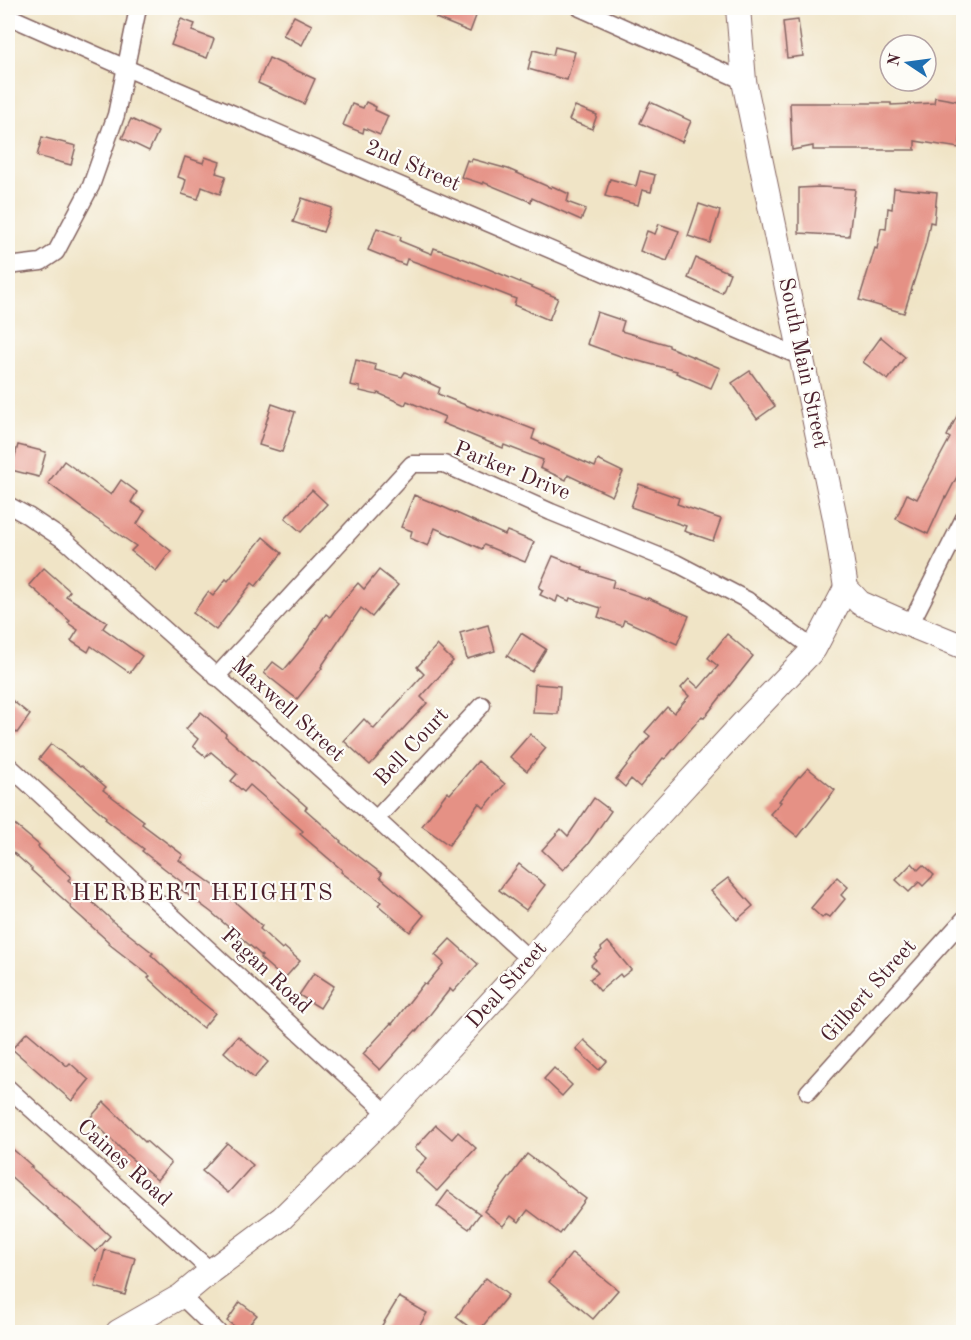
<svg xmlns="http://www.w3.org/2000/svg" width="971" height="1340" font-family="'Old Standard TT',serif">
<rect width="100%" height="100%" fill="#fdfcf7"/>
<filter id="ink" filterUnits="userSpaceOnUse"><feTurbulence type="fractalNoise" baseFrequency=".0167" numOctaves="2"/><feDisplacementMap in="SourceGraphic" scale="12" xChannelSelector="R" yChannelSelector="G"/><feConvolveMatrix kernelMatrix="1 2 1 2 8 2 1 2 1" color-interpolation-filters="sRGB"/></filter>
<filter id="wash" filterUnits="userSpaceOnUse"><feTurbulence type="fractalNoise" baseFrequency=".008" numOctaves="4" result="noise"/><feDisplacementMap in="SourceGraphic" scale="24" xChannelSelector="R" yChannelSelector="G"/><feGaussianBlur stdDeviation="1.35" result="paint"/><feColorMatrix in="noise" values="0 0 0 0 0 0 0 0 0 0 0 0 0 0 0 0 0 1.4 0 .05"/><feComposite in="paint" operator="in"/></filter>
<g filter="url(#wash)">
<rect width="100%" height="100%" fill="#f0e4c6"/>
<g id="blocks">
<g fill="#e59185">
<path d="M440 8H479L470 32 436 18Z"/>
<path d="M294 16 312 25 302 45 283 35Z"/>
<path d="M181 19 195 24 192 31 214 39 207 58 171 45Z"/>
<path d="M798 20 803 56 787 58 783 22Z"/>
<path d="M555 47 575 52 567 80 528 69 533 50 553 55Z"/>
<path d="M269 58 315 79 304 104 258 83Z"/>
<path d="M935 97 963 102V118L959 148 915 141V150H813V146L792 150 790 103H891V105L934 103Z"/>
<path d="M366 102 376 107 375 110 388 116 380 135 364 128 363 133 343 125 352 104 363 108Z"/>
<path d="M650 102 691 121 682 142 640 123Z"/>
<path d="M575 106 597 115 592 129 569 120Z"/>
<path d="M131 119 158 132 149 151 122 138Z"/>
<path d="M42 137 76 146 71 165 37 156Z"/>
<path d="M185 157 203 163 205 157 220 162 216 173 226 176 220 194 202 187 198 199 182 194 186 180 178 177Z"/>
<path d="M472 159 508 169 551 188 552 186 569 194 567 202 586 209 581 220 532 198 531 202 483 182V184L461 177 467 160 471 162Z"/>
<path d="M640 171 655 175 651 192 642 190 638 205 605 196 610 179 636 186Z"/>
<path d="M821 187 855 189 849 236 799 233V188Z"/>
<path d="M894 188 937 192 934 223 930 222 926 243 904 313 859 300 875 248 877 249 881 228 886 229 888 208 892 209Z"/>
<path d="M302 198 332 208 323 232 293 222Z"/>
<path d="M699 204 720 211 710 243 688 236Z"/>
<path d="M659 224 679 231 667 261 640 251 647 231 655 234Z"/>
<path d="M377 228 401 237 400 241 432 254 434 248 467 260 558 298 549 320 514 305 516 299 460 277V278L407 259 405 265 368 250Z"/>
<path d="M696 258 730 273 722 293 688 278Z"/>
<path d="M597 312 624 321 621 331 669 345V347L720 368 711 388 676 373 677 371 623 357 587 344Z"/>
<path d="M881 337 905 357 888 380 863 362Z"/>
<path d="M356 360 376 365 375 370 402 377 405 372 440 388 438 394 478 410 479 409 499 417V416L535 430 532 439 595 467 598 460 623 472 612 496 568 475 566 480 540 468 543 460 504 445 503 448 442 423 445 417 407 401 405 405 378 393 377 395 360 391V387L350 385Z"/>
<path d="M750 371 775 406 757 419 732 383Z"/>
<path d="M272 404 295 412 282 452 259 445Z"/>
<path d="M963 404V465L946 498 945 497 928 534 896 519 907 494 917 499 950 438 947 436Z"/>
<path d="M18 445 46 452 39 477 11 470Z"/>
<path d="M64 461 111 495 121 480 137 492 131 502 145 511 137 524 171 551 156 571 131 551 136 546 95 518 48 483Z"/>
<path d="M639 484 679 498 677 504 721 519 713 541 684 531 686 526 631 507Z"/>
<path d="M312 490 327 504 301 532 285 518Z"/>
<path d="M414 495 443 507 505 535 507 531 534 542 525 562 484 545 482 549 435 528 428 546 410 538 412 531 401 527Z"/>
<path d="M263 537 282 553 256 586 252 583 216 630 193 613 208 592 213 596 226 579 228 581Z"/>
<path d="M553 556 583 568 582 570 614 580 612 587 647 599 648 598 689 616 677 644 624 620 622 626 598 617 601 608 570 598 569 601 558 596 556 602 540 595 543 590 539 588Z"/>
<path d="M44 568 70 591 66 596 107 622 103 628 142 656 130 673 91 646 88 652 71 641 78 630 68 623 70 621 29 585Z"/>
<path d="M379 570 398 585 372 617 361 608 321 667 322 668 297 699 264 673 273 662 284 670 305 645 326 614 330 617 338 606 358 583 364 589Z"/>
<path d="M488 625 495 651 467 659 460 633Z"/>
<path d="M521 633 546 649 532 672 507 656Z"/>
<path d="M727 634 753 656 704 718 702 716 665 759 663 758 640 787 631 779 625 787 616 779 650 736 645 732 667 707 674 713 689 696 681 688 689 679 699 688 718 666 708 658Z"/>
<path d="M437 645 453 661 421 697 427 703 370 765 344 741 364 719 374 729 424 674 417 667Z"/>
<path d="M535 684 560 686 558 714 533 713Z"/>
<path d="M8 697 30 715 17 733 8 726Z"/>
<path d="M201 712 226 734 225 736 307 807 305 809 341 841 340 842 382 874 380 877 424 915 410 932 378 905 381 902 341 872 342 870 300 834 303 831 250 785 244 792 231 781 237 774 211 752 206 757 193 746 198 739 186 729Z"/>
<path d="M530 734 546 748 527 771 510 757Z"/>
<path d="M51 744 80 767 81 766 106 787 103 790 144 821 142 824 183 855 179 860 226 894 262 926 260 929 282 949 284 947 300 961 284 979 260 958 262 956 211 912 179 888 183 883 142 851 144 849 105 819 106 817 39 759Z"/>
<path d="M478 761 505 784 484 808 479 803 449 845 422 826 447 792 450 794Z"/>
<path d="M808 768 835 790 798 837 770 814 781 802 779 801 799 776 800 777Z"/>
<path d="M594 798 611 811 587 845 563 870 542 850 561 829 568 836Z"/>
<path d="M8 819 39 845 38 847 71 877 68 880 112 920V921L153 953 151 955 190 991 189 992 215 1013 203 1028 187 1015V1014L148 978 150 976 109 944 110 943 70 907 71 906 31 870 32 869 8 848Z"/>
<path d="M912 863 918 870 923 865 934 875 923 886 919 882 909 892 896 880Z"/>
<path d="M519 864 545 885 526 910 499 890Z"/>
<path d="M837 877 848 887 841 895 845 899 830 917 825 915 822 918 811 908Z"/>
<path d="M728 878 753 906 737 920 711 891Z"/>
<path d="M450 939 478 964 453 992 450 989 417 1031 416 1030 380 1070 363 1054 391 1023 392 1024 424 983 426 985 444 963 435 955Z"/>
<path d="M608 942 631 970 622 977 620 974 600 991 590 979 598 973 591 965 596 960 594 957 602 950 601 948Z"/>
<path d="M314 973 334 986 320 1008 299 995Z"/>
<path d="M27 1032 67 1066 70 1063 89 1080 72 1101 12 1049Z"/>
<path d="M238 1036 268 1062 254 1078 224 1052Z"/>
<path d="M584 1040 607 1061 599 1070 576 1049Z"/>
<path d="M554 1068 572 1085 562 1096 544 1079Z"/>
<path d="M104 1102 145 1142 146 1141 171 1163 157 1180 126 1154 90 1118Z"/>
<path d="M436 1125 452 1139 458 1132 476 1148 437 1191 415 1171 427 1158 415 1148Z"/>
<path d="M227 1143 253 1165 228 1193 202 1171Z"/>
<path d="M8 1145 32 1166 30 1167 79 1207 110 1236 96 1252 8 1174Z"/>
<path d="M527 1154 586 1199 560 1234 528 1210 519 1222 511 1216 503 1226 484 1211Z"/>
<path d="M448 1191 480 1214 469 1229 437 1206Z"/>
<path d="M105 1250 135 1258 125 1295 95 1287Z"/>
<path d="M572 1253 618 1290 593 1319 549 1282Z"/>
<path d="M486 1278 508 1295 478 1332H476L456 1317Z"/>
<path d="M399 1297 427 1313 416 1332H378Z"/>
<path d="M240 1302 257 1315 243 1332 227 1321Z"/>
</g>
</g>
</g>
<g filter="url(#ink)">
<use href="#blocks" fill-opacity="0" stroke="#846461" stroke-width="1.5"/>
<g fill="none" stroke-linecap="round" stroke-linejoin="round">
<g stroke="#846461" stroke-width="19">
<g id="street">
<path d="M580 8 744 81"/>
<path d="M8 16 126 68 801 357"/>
<path d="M8 266 41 262 56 252 91 186 116 115 138 8"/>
<path d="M8 505 28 516 67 542 376 819 530 960"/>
<path d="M910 625 964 518"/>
<path d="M216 677 412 464H444L551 512 676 563 747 600 814 649"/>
<path d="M8 765 388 1114"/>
<path d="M376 819 482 705"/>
<path d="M8 1088 211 1271"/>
<path d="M808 1092 964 919"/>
<path d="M181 1296 218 1332"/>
</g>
</g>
<g stroke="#846461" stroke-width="26">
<g id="secondary">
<path d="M738 8 744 81 835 518 846 588 860 603 910 625 964 647"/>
<path d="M118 1332 181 1296 211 1271 282 1218 388 1114 530 960 641 834 743 723 814 649 846 588"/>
</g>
</g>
<use href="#street" stroke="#fff" stroke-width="16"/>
<use href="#secondary" stroke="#fff" stroke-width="24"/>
</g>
</g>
<g text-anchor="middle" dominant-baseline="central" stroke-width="4.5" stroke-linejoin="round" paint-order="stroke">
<g font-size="22" fill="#4a1f2b" stroke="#fdfcf7">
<text transform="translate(413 166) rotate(23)">2nd Street</text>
<text transform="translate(803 363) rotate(78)">South Main Street</text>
<text transform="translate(512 471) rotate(22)">Parker Drive</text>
<text transform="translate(288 710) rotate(42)">Maxwell Street</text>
<text transform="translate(412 747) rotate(-47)">Bell Court</text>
<text transform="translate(266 971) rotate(43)">Fagan Road</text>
<text transform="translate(507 985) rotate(-48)">Deal Street</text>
<text transform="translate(869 991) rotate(-48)">Gilbert Street</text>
<text transform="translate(124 1163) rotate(42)">Caines Road</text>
</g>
<g font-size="24" letter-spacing="1.5" fill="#4a1f2b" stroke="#fdfcf7">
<text x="203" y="894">HERBERT HEIGHTS</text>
</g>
</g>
<rect width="971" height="1340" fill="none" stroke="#fdfcf7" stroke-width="30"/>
<g transform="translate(908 63) rotate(283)"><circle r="28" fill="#fdfcf7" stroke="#b5a4a5" stroke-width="1.5"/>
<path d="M0-4.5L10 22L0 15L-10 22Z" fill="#1f6fb2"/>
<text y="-9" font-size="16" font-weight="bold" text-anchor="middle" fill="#4a1f2b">N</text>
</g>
</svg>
